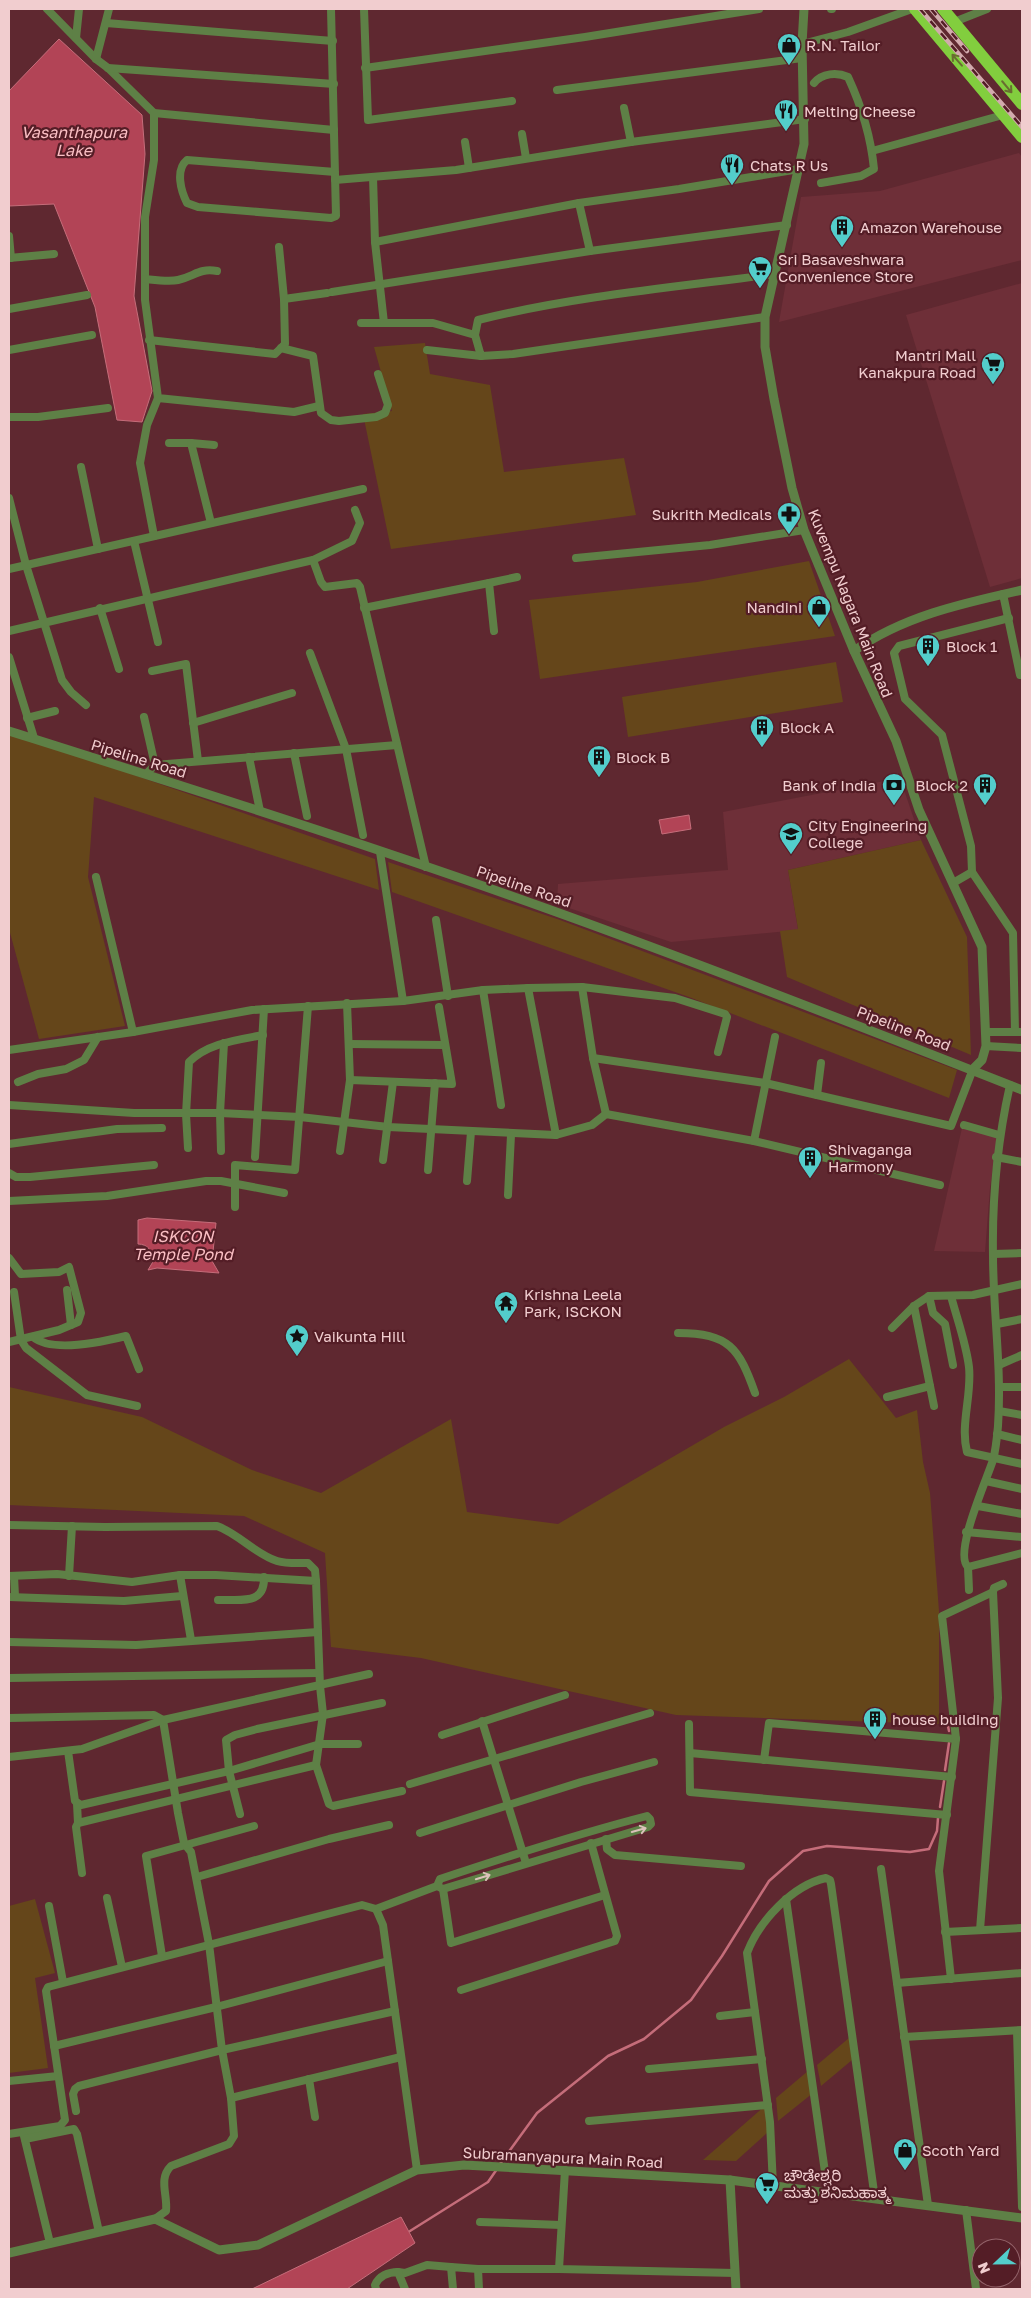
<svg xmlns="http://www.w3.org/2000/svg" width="1031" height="2298" font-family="'Golos Text','Noto Sans Kannada',sans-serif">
<rect width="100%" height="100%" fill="#5f2830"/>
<g fill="#6e2f38">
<path d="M1019 153 1022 157V260L779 322 801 197 880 191Z"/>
<path d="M1022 283V578L990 587 906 315Z"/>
<path d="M900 778 921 840 788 870 798 930 671 942 557 904 558 884 728 870 723 812Z"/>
<path d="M962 1128 998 1134 990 1188 985 1252 934 1251Z"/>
</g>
<g fill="#65461a">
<path d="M425 343 430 374 490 385 504 472 624 458 636 515 391 549 363 414 392 411 374 347Z"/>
<path d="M809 561 835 636 540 679 529 600 697 582Z"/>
<path d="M836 662 843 702 628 737 622 697Z"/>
<path d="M9 734 85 758 375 859 379 890 94 797 88 877 125 1026 39 1039 9 929Z"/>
<path d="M921 840 967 937 971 1055 787 977 780 931 798 929 788 870Z"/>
<path d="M388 862 560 920 957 1070 949 1098 689 997 392 892Z"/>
<path d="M849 1359 896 1418 917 1410 923 1462 930 1493 939 1611V1724L676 1715 421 1658 331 1647 325 1553 244 1516 9 1505V1387L142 1417 252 1470 321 1493 451 1419 467 1512 558 1524 724 1427 784 1397Z"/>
<path d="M35 1899 55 1973 35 1978 48 2068 9 2073V1906Z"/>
<path d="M849 2038 852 2060 821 2086 817 2065Z"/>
<path d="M808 2071 813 2093 778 2121 776 2098Z"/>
<path d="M766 2105 768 2132 736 2161 703 2160Z"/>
</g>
<g fill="#b24456" stroke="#c56d7a">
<path d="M59 39 142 115 145 154 134 296 152 391 142 422 117 420 95 307 54 204 9 206V91Z"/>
<path d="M689 815 691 829 662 834 659 820Z"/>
<path d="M147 1218 216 1223 212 1261 219 1273 157 1268 148 1270 154 1260C152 1251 148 1244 138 1244V1220Z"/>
<path d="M401 2217 415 2243 347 2289H252Z"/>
</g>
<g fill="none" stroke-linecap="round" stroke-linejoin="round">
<g stroke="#c56d7a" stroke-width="2.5">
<path d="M946 1717 949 1731"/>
<path d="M945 1770 949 1743"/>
<path d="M940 1807 944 1781"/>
<path d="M500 2164 537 2113 608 2056 644 2039 691 2000 722 1956 769 1881 803 1851 827 1846 910 1852 929 1849 937 1831 938 1818"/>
<path d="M410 2231 488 2182 497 2169"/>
</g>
<g stroke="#5e8046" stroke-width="8">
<path d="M47 9 96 59 108 68 154 113 334 130"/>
<path d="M331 9 336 216 331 218 198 207 187 203C181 191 175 170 187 160L335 172"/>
<path d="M364 9 368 120 512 101"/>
<path d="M831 9H832"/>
<path d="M954 22 987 9"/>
<path d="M106 23 333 41"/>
<path d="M76 38 79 9"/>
<path d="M802 44 848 32 912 9"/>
<path d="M96 59 109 9"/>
<path d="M108 68 334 84"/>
<path d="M365 68 585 37 759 9"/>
<path d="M814 83C822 73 837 72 848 77 861 105 871 138 874 169L861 176 821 183"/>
<path d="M557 90 802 58"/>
<path d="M624 108 631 142"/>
<path d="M154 113V160L145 217V300L158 398 294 412 319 406"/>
<path d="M522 134 526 158"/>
<path d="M465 142 469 168"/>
<path d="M872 151 1003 115"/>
<path d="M335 180 456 170 631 142 805 119"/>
<path d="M579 203 679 189 799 169"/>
<path d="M9 236 11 258"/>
<path d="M375 242 579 203 590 251"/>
<path d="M9 258 54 254"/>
<path d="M145 279C155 280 169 282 178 280 195 276 199 268 217 271"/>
<path d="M332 292 590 251 787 225"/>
<path d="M284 299 327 293"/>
<path d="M9 309 87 295"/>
<path d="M765 317 513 354 481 356 475 335 478 320C575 296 676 287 775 274"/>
<path d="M361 323H384L375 242 373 177"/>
<path d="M384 323H433L475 335"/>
<path d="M149 340 275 354 285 344 284 299 279 247"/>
<path d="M281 348 313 356 321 413 331 420 339 421 376 417 385 413 388 405 378 374"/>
<path d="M9 350 92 335"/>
<path d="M427 350 481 356"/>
<path d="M9 417H38L108 408"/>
<path d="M169 443H191L211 523"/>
<path d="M191 443 214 445"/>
<path d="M81 467 98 549"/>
<path d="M9 498 26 565 62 680 71 692 86 705"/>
<path d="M154 536 140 463 147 425 158 398"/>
<path d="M134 541 158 642"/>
<path d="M576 558 710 545 804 530"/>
<path d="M313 560 321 582 325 587 357 583 360 587 426 867"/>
<path d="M9 569 363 489"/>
<path d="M1003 594 1020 675"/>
<path d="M100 608 119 669"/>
<path d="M364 608 489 583"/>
<path d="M1009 618 899 646 894 653 905 699 942 735 971 846 972 872 1013 933 1015 1032"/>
<path d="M9 631 313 560 352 541 360 523 355 510"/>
<path d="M494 631 489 583 517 577"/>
<path d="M310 653 346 749 363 835"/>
<path d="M9 657 34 738"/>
<path d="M152 671 186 664 198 761"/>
<path d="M144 717 155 765"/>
<path d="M27 718 55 711"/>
<path d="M193 723 292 693"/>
<path d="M294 753 307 816"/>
<path d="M249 757 260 811"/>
<path d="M146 774 155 765 397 745"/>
<path d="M380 852 403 1001"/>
<path d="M96 877 133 1032"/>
<path d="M953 883 972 872"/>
<path d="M436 920 448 996"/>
<path d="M582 987 593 1058 606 1114"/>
<path d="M528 988 556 1135"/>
<path d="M483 990 501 1105"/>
<path d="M986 1032H1022"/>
<path d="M349 1044 445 1045"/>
<path d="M986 1046 1022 1048"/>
<path d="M9 1050 133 1032 252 1010 403 1001 483 990 528 988 582 987 675 998 725 1014 727 1017 718 1052"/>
<path d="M593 1058 765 1083 951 1126 973 1069"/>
<path d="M350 1080 452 1084 439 1007"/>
<path d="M18 1082 38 1074 66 1069 84 1060 98 1037"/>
<path d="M1010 1085C997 1143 992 1195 993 1255 993 1312 1002 1368 998 1426 997 1437 996 1449 993 1460 987 1479 953 1554 968 1567L1022 1553"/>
<path d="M817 1095 821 1063"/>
<path d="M9 1105 134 1113H220L300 1117 388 1127 556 1135 592 1125 606 1114 754 1141 940 1185"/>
<path d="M964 1125 999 1135"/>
<path d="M754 1141 775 1037"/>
<path d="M9 1144 117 1129 162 1128"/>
<path d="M188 1148 186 1114 189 1062C208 1043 237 1040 263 1035"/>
<path d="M221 1151 220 1113 224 1043"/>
<path d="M340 1151 350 1080 347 1003"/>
<path d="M255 1157 264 1009"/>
<path d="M996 1157 1022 1162"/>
<path d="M383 1160 393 1082"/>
<path d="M428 1170 435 1083"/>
<path d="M9 1173 16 1177H30L154 1165"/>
<path d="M467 1181 471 1132"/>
<path d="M508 1195 511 1135"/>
<path d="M9 1201 107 1196 206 1181H221L284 1193"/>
<path d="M235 1207V1165L295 1170 308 1006"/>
<path d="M993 1254 1022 1253"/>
<path d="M9 1258 21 1274 59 1272 69 1267 81 1313 78 1322 59 1330 9 1342"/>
<path d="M67 1290 71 1325"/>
<path d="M14 1292 21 1340 26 1348 87 1395 137 1406"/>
<path d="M929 1296 933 1313 945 1324 953 1365"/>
<path d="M951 1296C957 1319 966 1343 969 1367 972 1395 960 1425 967 1452L1022 1464"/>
<path d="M914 1306 934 1406"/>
<path d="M997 1324 1022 1319"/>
<path d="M892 1328 914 1306 929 1296 973 1295 1022 1284"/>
<path d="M678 1333C729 1333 739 1348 755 1393"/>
<path d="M33 1337C52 1353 102 1342 126 1336L139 1369"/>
<path d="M999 1365 1022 1355"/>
<path d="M999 1387H1022"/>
<path d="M887 1397 930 1386"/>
<path d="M999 1411 1022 1415"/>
<path d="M997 1434 1022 1440"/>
<path d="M986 1481 1022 1489"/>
<path d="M978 1506 1022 1514"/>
<path d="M9 1525 105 1527 217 1526C239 1534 255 1554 277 1561 287 1564 298 1563 308 1563L315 1570 316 1581"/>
<path d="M966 1532 1022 1537"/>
<path d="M968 1567 969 1590"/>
<path d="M180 1575 191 1640"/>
<path d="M9 1576 57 1574 132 1582 180 1575H216L316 1581 320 1686 323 1714 316 1765 329 1804 333 1806 402 1791"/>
<path d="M14 1576 15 1596"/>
<path d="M69 1576 72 1526"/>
<path d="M9 1597 124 1601 182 1596"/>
<path d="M218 1600C240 1599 265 1606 264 1577"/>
<path d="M9 1642 136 1645 318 1632"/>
<path d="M9 1678 319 1673"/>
<path d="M9 1718 154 1715 163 1720 178 1813 184 1843 191 1852 209 1944 222 2050 79 2086 75 2089 73 2094 76 2111"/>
<path d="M482 1721 526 1863"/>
<path d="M689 1724 690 1792 947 1815"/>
<path d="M442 1735 565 1695"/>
<path d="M68 1751 75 1801 81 1805 229 1771 320 1744H358"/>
<path d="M690 1753 952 1777"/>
<path d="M9 1757 82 1749 163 1720 369 1674"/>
<path d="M764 1760 769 1723 956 1739"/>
<path d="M410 1784 650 1713"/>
<path d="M77 1804 78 1823"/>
<path d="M240 1814 229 1771 226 1740 235 1735 257 1729 382 1703"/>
<path d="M420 1833 581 1782 654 1762"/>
<path d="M606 1839 607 1849 615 1855 741 1866"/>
<path d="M881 1869 928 2205"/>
<path d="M82 1873 76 1827 78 1823 316 1765"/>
<path d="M197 1877 329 1839 389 1825"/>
<path d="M443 1889 451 1943 605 1895"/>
<path d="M107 1898 122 1967"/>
<path d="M786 1899 828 2193"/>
<path d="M49 1906 63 1982"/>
<path d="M376 1909 437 1886 443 1889 648 1827 651 1824 650 1819 647 1816C577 1834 509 1856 440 1879L437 1886"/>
<path d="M980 1930 998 1698 993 1592"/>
<path d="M945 1932 1022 1928"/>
<path d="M162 1956 146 1856 254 1826"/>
<path d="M951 1979 939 1871 956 1739 942 1616 993 1592 994 1588 1003 1584"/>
<path d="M897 1983 1022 1973"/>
<path d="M461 1990 615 1941 617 1936 591 1843"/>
<path d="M395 2011 222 2050 231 2098 401 2057"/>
<path d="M720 2016 755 2012"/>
<path d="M1017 2031 1022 2207"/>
<path d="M904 2037 1022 2030"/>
<path d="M54 2046 216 2007 388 1961"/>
<path d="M649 2069 762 2059"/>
<path d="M309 2079 315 2117"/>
<path d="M9 2081 58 2076"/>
<path d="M589 2121 768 2105"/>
<path d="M9 2134 60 2126 65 2120 46 1991 48 1987 362 1905 376 1909 383 1925 417 2170"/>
<path d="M24 2136 50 2243"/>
<path d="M25 2139 74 2129 77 2134 99 2232"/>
<path d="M565 2170 559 2269 735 2273"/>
<path d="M773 2186 770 2122 747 1953C759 1921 793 1885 826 1878L830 1880 831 1884 875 2199"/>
<path d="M966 2210 976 2289"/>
<path d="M155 2219 166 2211C168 2195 158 2179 171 2166L229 2144 234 2136 231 2098"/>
<path d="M480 2222 561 2225"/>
<path d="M398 2272 405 2273 427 2265 451 2267"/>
<path d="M376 2289 375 2285C379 2276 388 2272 398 2272L405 2289"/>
<path d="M453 2289 451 2267 478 2269"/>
<path d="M479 2289 478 2269H559"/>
</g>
<g stroke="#5e8046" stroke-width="9">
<path d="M804 9 802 44 804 144 765 317V347L774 399 792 488 804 530 854 651 896 741 919 810 982 947 986 1046 982 1060 973 1069"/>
<path d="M854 651C903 616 964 603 1022 590"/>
<path d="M9 731C189 788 370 845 548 909 707 966 865 1028 1022 1090"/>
<path d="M730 2180 736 2289"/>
<path d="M9 2253 155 2219 219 2250 258 2245 417 2170 464 2165 730 2180 1022 2218"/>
</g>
<g stroke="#82ce3e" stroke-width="12">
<path d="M915 9 1022 137"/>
<path d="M943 9 1022 104"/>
</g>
<g stroke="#d2aaad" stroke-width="4.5">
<g id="rail">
<path d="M920 9 1022 127"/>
<path d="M931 9 967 51"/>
</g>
</g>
<use href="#rail" stroke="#541d26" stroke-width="2.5" stroke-dasharray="8" stroke-linecap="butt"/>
</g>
<defs><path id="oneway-shaft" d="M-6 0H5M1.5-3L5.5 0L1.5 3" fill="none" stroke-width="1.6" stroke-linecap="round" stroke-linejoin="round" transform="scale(1.25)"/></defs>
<g stroke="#696d31">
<use href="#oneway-shaft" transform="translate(957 60) rotate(-131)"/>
<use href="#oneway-shaft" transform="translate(1007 87) rotate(50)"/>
</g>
<g stroke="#dbc1ba">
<use href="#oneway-shaft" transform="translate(639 1830) rotate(-16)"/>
<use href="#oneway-shaft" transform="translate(483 1877) rotate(-17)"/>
</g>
<defs>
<g id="shop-pin" transform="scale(1.25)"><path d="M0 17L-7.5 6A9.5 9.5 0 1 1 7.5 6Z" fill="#53cdcb" stroke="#541d26"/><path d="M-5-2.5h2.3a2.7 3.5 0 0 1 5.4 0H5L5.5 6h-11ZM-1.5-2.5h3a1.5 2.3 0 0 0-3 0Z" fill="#111"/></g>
<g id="restaurant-pin" transform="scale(1.25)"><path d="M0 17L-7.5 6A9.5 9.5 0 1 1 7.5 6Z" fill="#53cdcb" stroke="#541d26"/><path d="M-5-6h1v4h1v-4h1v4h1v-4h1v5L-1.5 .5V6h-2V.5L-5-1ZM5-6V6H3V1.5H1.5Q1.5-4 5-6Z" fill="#111"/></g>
<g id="building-pin" transform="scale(1.25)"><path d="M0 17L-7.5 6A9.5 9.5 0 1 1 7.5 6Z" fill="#53cdcb" stroke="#541d26"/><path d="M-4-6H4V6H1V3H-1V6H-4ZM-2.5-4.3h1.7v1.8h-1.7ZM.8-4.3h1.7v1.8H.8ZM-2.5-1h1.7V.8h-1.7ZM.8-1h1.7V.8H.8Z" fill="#111"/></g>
<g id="supermarket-pin" transform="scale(1.25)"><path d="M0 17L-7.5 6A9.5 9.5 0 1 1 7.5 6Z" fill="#53cdcb" stroke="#541d26"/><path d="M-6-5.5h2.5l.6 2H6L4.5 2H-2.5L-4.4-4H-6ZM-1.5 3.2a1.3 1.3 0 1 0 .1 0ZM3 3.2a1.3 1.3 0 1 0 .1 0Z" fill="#111"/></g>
<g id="pharmacy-pin" transform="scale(1.25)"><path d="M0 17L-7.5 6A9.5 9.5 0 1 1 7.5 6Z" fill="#53cdcb" stroke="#541d26"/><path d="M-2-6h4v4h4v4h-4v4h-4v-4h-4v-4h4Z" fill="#111"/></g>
<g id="bank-pin" transform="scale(1.25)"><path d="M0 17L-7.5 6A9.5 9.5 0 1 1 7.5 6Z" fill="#53cdcb" stroke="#541d26"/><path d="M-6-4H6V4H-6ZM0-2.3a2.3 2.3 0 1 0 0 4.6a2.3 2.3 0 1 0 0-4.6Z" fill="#111"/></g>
<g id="university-pin" transform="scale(1.25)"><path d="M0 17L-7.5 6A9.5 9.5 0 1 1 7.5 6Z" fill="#53cdcb" stroke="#541d26"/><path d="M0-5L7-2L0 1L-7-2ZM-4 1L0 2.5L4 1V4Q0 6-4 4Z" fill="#111"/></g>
<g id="temple-pin" transform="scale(1.25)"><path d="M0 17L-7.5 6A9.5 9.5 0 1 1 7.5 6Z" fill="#53cdcb" stroke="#541d26"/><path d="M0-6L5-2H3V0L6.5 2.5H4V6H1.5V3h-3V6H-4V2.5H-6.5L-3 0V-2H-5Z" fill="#111"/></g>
<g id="sight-pin" transform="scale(1.25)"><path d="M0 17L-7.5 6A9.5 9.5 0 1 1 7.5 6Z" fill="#53cdcb" stroke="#541d26"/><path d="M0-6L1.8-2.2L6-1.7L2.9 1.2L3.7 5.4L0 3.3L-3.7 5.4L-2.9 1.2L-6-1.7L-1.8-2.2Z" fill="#111"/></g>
</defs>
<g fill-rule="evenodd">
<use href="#shop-pin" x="789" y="45"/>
<use href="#restaurant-pin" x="786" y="111"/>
<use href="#restaurant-pin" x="732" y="165"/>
<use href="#building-pin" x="842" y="227"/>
<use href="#supermarket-pin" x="760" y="268"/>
<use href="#supermarket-pin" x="993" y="364"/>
<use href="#pharmacy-pin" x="789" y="514"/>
<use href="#shop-pin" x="819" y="607"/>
<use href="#building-pin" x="928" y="646"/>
<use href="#building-pin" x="762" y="727"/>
<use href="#building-pin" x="599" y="757"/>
<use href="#bank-pin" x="894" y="785"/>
<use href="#building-pin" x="985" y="785"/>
<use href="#university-pin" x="791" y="834"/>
<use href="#building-pin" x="810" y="1158"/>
<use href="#temple-pin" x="506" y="1303"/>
<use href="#sight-pin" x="297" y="1336"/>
<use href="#building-pin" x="875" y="1719"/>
<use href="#shop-pin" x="905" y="2150"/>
<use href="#supermarket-pin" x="767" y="2184"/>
</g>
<g text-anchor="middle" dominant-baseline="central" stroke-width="4.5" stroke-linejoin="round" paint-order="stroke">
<g font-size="15" fill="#f1cdcf" stroke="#541d26" text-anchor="start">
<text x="806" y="45">R.N. Tailor</text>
<text x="804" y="111">Melting Cheese</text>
<text x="750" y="165">Chats R Us</text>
<text x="860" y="227">Amazon Warehouse</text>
<text x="778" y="259">Sri Basaveshwara<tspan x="778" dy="17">Convenience Store</tspan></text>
<text x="976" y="355" text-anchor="end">Mantri Mall<tspan x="976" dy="17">Kanakpura Road</tspan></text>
<text x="772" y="514" text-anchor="end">Sukrith Medicals</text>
<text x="802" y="607" text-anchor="end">Nandini</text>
<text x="946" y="646">Block 1</text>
<text x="780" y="727">Block A</text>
<text x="616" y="757">Block B</text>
<text x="876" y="785" text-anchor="end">Bank of India</text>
<text x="968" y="785" text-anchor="end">Block 2</text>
<text x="808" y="825">City Engineering<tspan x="808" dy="17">College</tspan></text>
<text x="828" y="1149">Shivaganga<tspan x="828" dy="17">Harmony</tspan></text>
<text x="524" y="1294">Krishna Leela<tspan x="524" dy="17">Park, ISCKON</tspan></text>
<text x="314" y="1336">Vaikunta Hill</text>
<text x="892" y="1719">house building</text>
<text x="922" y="2150">Scoth Yard</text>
<text x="784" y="2175">ಚೌಡೇಶ್ವರಿ<tspan x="784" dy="17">ಮತ್ತು ಶನಿಮಹಾತ್ಮ</tspan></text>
</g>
<g font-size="15" fill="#f1cdcf" stroke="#541d26">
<text transform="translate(851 603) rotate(68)">Kuvempu Nagara Main Road</text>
<text transform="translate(139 758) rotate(17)">Pipeline Road</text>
<text transform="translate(524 886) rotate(19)">Pipeline Road</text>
<text transform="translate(904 1028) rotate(21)">Pipeline Road</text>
<text transform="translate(563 2157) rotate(3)">Subramanyapura Main Road</text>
</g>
<g font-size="16" font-style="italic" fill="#fbbfc4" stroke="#541d26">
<text x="74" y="132">Vasanthapura<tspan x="74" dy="18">Lake</tspan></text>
<text x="183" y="1236">ISKCON<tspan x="183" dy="18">Temple Pond</tspan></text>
</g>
</g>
<rect width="1031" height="2298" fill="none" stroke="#f1cdcf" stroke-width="20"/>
<g transform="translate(996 2263) rotate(248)"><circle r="24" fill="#541d26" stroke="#93636a"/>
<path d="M0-4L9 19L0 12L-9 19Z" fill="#53cdcb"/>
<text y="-8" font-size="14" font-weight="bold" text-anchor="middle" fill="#f1cdcf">N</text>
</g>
</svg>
